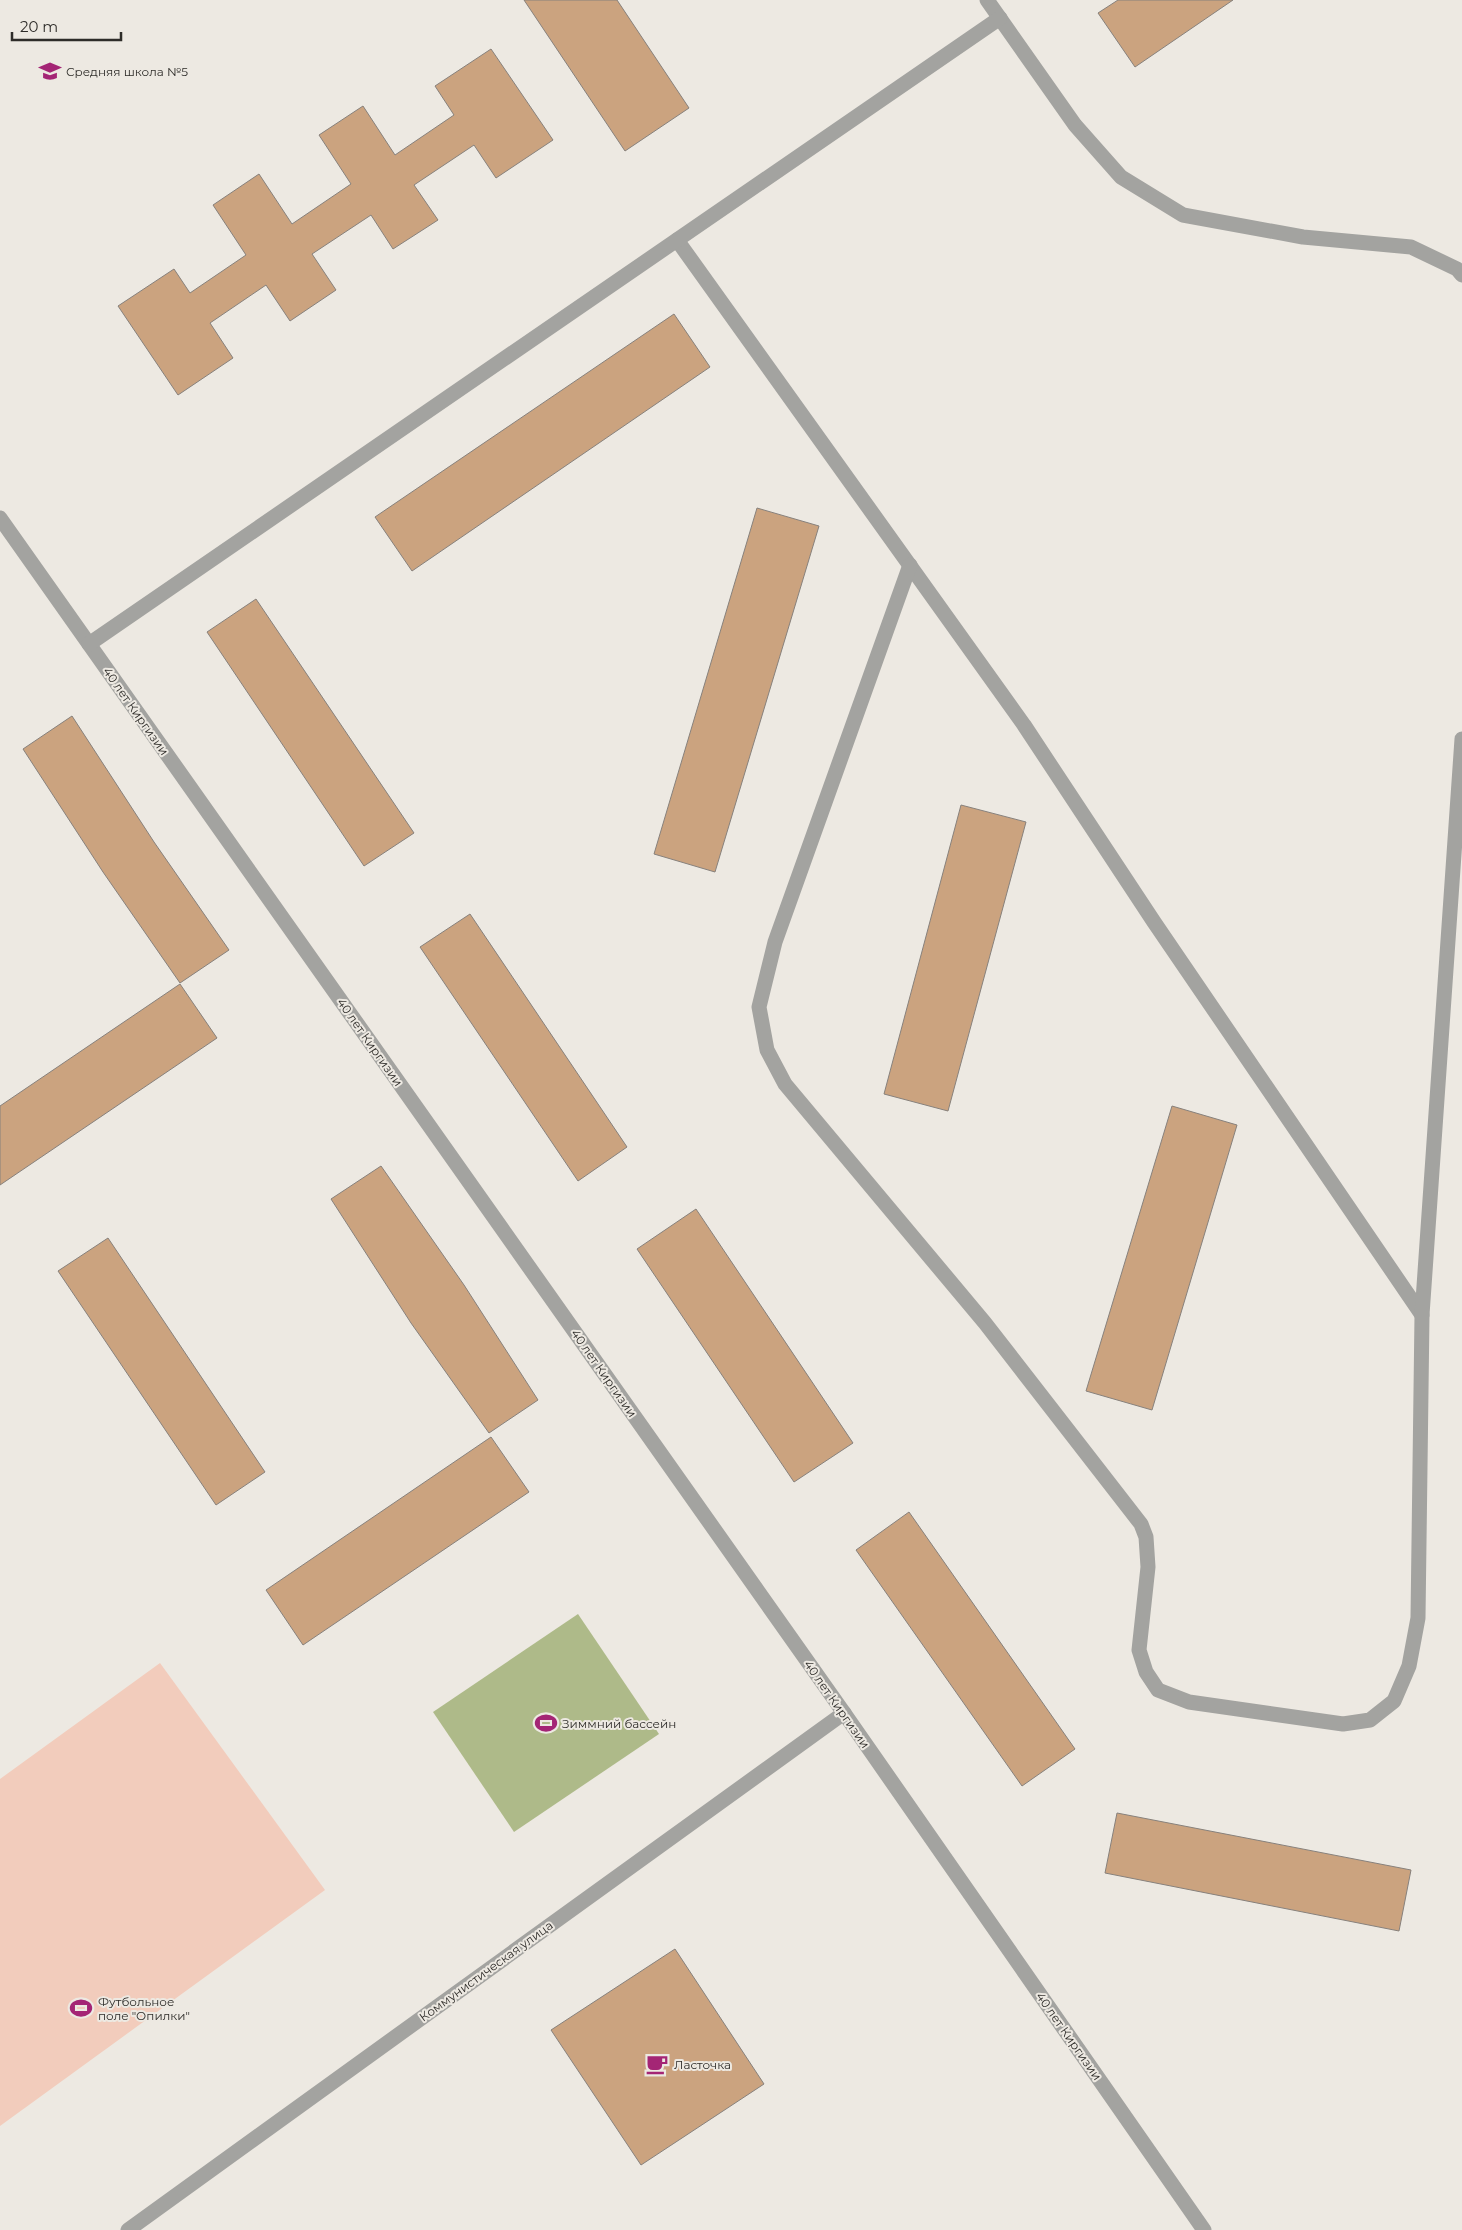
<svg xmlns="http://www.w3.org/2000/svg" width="1462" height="2230" font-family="Montserrat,sans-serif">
<rect width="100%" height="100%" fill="#ede9e2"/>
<path fill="#f2ccbc" d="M160 1663 325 1890 0 2126V1779Z"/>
<path fill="#aeba89" d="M578 1614 659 1734 514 1832 433 1712Z"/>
<g fill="#cba37f" stroke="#87817c">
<path d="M524 0H617L689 108 625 151Z"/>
<path d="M1118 0H1233L1135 67 1098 13Z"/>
<path d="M491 49 553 140 496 178 474 145 414 185 438 220 393 249 371 215 312 254 336 290 290 321 266 285 210 323 233 358 178 395 118 306 174 269 190 293 246 255 213 205 259 174 292 224 351 184 319 135 363 106 395 155 454 115 435 86Z"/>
<path d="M674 314 710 367 412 571 375 517Z"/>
<path d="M757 508 819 526 715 872 654 854Z"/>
<path d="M256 599 414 833 364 866 207 632Z"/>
<path d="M72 716 154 842 229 950 180 983 103 872 23 749Z"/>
<path d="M961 805 1026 822 948 1111 884 1094Z"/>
<path d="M470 914 627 1147 578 1181 420 947Z"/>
<path d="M180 984 217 1038 0 1185V1106Z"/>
<path d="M1172 1106 1237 1125 1152 1410 1086 1391Z"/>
<path d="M381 1166 464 1285 538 1400 489 1433 411 1323 331 1199Z"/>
<path d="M696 1209 853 1443 794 1482 637 1249Z"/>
<path d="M108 1238 265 1472 216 1505 58 1271Z"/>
<path d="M491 1437 529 1492 303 1645 266 1590Z"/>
<path d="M909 1512 1075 1749 1022 1786 856 1550Z"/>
<path d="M1117 1813 1411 1870 1399 1931 1105 1873Z"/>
<path d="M675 1949 764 2084 641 2165 551 2030Z"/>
</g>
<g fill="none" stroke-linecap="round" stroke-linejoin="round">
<g stroke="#a3a3a0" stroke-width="15">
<path d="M987 0 1075 125 1121 177 1183 215 1303 237 1411 247 1457 269 1462 275"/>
<path d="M677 240 1024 725 1154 922 1422 1315"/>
<path d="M0 518 844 1713 1204 2230"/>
<path d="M910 565 775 942 759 1007 767 1050 785 1084 985 1323 1141 1524 1146 1537 1148 1567 1139 1650 1146 1672 1158 1690 1189 1702 1343 1724 1370 1720 1394 1701 1409 1666 1418 1618 1422 1315 1462 739"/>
<path d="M89 644 1000 18"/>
<path d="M128 2230 844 1713"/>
</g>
</g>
<defs>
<g id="school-bare" transform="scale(1.725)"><path d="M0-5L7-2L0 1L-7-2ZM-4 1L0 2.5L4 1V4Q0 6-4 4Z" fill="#a42575" stroke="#ede9e2" stroke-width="2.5" paint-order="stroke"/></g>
<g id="stadium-bare" transform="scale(1.725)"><path d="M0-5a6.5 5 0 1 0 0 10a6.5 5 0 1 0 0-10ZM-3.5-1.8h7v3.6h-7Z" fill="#a42575" stroke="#ede9e2" stroke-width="2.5" paint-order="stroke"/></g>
<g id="cafe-bare" transform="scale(1.725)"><path d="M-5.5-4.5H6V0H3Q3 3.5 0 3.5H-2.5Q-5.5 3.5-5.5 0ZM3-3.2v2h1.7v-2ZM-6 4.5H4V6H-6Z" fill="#a42575" stroke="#ede9e2" stroke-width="2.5" paint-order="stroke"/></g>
</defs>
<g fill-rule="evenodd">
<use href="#school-bare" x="50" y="71"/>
<use href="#stadium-bare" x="546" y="1723"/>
<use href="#stadium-bare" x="81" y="2008"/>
<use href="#cafe-bare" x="657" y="2064"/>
</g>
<g text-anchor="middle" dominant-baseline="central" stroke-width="4" stroke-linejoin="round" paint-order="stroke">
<g font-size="12" fill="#2e2c29" stroke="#ede9e2" text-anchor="start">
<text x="66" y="71">Средняя школа №5</text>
<text x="562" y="1723">Зиммний бассейн</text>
<text x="98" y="2001">Футбольное<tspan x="98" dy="14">поле "Опилки"</tspan></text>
<text x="674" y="2064">Ласточка</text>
</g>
<g font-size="12" fill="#2e2c29" stroke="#ede9e2">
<text transform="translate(136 711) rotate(55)">40 лет Киргизии</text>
<text transform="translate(370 1042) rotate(55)">40 лет Киргизии</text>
<text transform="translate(604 1373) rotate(55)">40 лет Киргизии</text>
<text transform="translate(837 1704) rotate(55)">40 лет Киргизии</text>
<text transform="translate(486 1971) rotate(-36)">Коммунистическая улица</text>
<text transform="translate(1069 2036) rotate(55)">40 лет Киргизии</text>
</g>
</g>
<path d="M12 32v8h109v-8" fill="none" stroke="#2e2c29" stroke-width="2.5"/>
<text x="20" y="32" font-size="15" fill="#2e2c29" stroke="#ede9e2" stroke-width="4" paint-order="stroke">20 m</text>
</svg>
